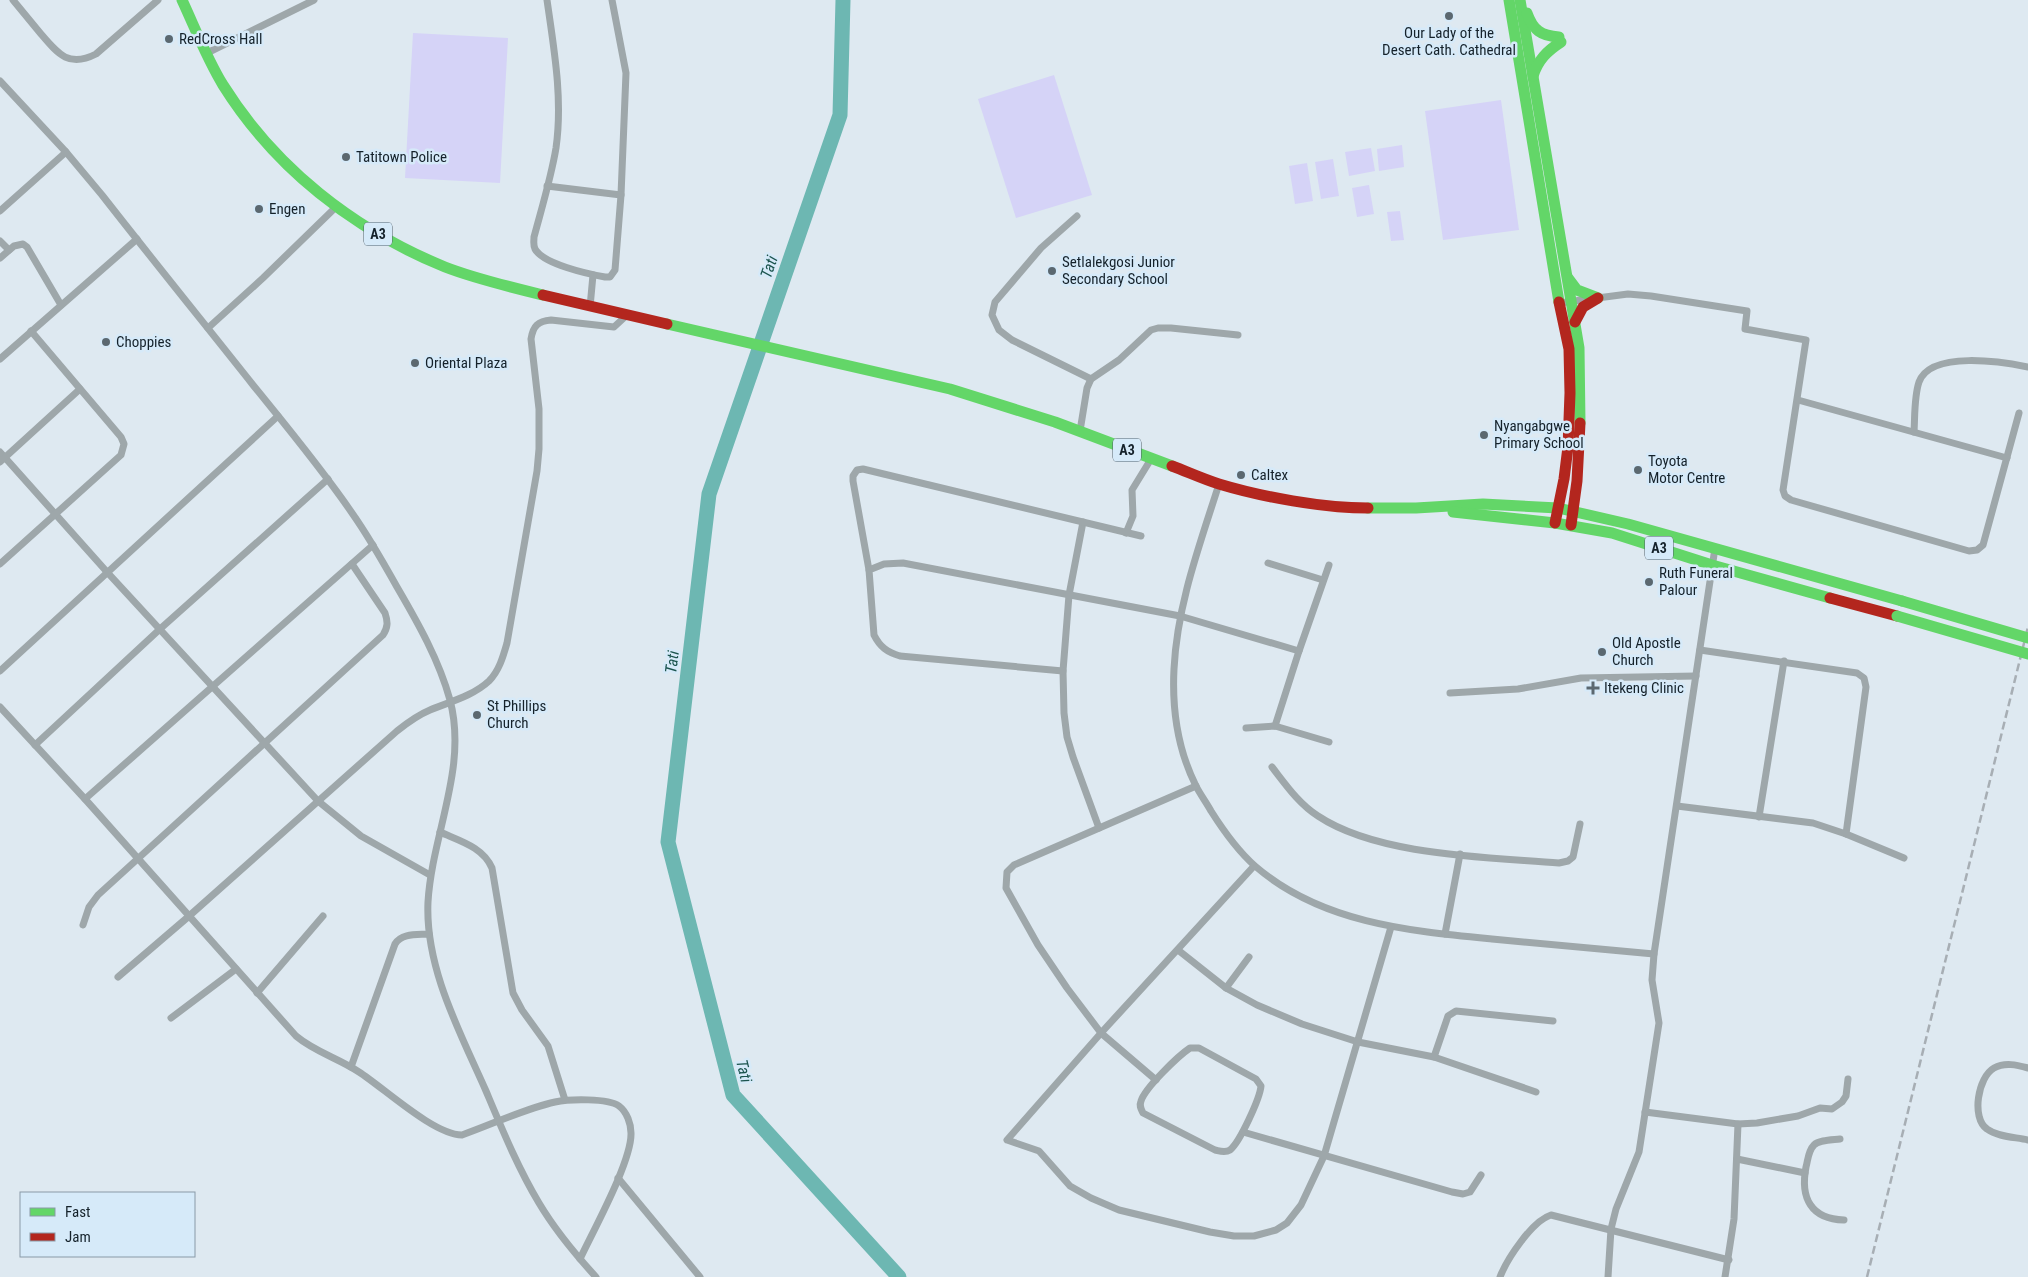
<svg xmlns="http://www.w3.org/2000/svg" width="2028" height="1277" font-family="'Roboto Condensed',sans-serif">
<rect width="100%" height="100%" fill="#dee9f1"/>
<g fill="#d5d3f7">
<path d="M413 33 508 38 500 183 405 178Z"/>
<path d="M1054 75 1092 195 1016 218 978 99Z"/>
<path d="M1501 100 1519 230 1443 240 1425 111Z"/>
<path d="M1402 145 1404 167 1379 171 1377 149Z"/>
<path d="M1371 148 1375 171 1349 176 1345 152Z"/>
<path d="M1333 159 1339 196 1321 199 1315 162Z"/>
<path d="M1307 163 1313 201 1295 204 1289 166Z"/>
<path d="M1369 185 1374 214 1357 217 1352 188Z"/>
<path d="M1400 211 1404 240 1391 241 1387 212Z"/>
</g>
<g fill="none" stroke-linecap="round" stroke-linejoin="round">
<path stroke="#6db7b2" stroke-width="15" d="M843 0 840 115 709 494 668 842 733 1095 899 1277"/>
<g stroke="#9ea7aa" stroke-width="7">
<path d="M13 0C22 11 31 22 41 34 58 54 69 68 96 54L158 0"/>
<path d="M547 0C554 49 563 99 556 148 551 178 542 207 534 237 534 241 533 245 535 249 543 264 588 274 605 277H610L615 270 621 195 626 73 612 0"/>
<path d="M207 53 314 0"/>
<path d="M0 81 66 152 102 195C152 259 203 322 253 385 287 427 322 469 352 513 369 537 383 562 397 587 418 623 439 660 450 700 468 768 432 834 428 902 425 968 460 1032 486 1091 502 1129 518 1168 539 1203 555 1230 575 1254 596 1277"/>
<path d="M547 186 621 195"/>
<path d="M0 211 66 152"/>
<path d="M1077 216 1041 248 995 302 992 315 999 330 1012 340 1091 379"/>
<path d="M0 241 9 250"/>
<path d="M0 258 14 246 23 244 27 247 61 305"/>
<path d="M1559 303 1628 294 1651 296 1747 311 1745 329 1806 340 1783 490 1785 496 1791 500 1969 551 1977 550 1983 545 2019 413"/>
<path d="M590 307 593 275"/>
<path d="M208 328 263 278 336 207"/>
<path d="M0 359 137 239"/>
<path d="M1798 400 2007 458"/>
<path d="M1080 431 1087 388 1091 379 1119 360 1151 330 1158 328H1171L1238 335"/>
<path d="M1914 432C1915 416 1914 397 1919 382 1931 350 2003 362 2028 367"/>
<path d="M0 452 107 572 318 801 361 836 430 875"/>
<path d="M0 462 80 389"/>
<path d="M1219 484C1200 544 1177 605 1174 669 1172 708 1178 750 1196 786 1200 794 1206 802 1211 811 1223 830 1238 851 1255 866 1321 923 1409 931 1492 939 1546 944 1600 949 1654 954"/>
<path d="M1083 522 1069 595 1063 671 1064 713 1067 737 1073 757 1099 828"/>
<path d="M1126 533 1133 516 1132 490 1151 459"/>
<path d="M1268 563 1323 580"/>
<path d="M0 564 121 455 124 444 121 437 31 331"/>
<path d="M869 570 853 481V476L857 470 863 469 1141 536"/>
<path d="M1700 650 1857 673 1864 678 1866 687 1846 834"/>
<path d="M0 671 278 416"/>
<path d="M1063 671 900 656C887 652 880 647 874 635L869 570 884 564 903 563 1180 616 1299 651"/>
<path d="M1450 693 1518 689 1581 678 1696 676"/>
<path d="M0 707 85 799 296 1036C315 1052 338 1058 359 1072 384 1088 434 1135 462 1135 493 1124 524 1109 555 1102 569 1099 608 1098 619 1106 627 1112 631 1124 631 1133 632 1161 593 1231 580 1259"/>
<path d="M1275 726 1299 651 1329 565"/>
<path d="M1246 728 1275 726 1329 742"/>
<path d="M35 745 160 629 328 479"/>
<path d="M1272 767C1286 785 1299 804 1318 816 1378 856 1488 857 1559 863L1568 861 1573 857 1580 824"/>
<path d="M85 799 373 545"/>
<path d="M1677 806 1813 823 1846 834 1904 858"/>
<path d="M1759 817 1784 661"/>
<path d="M440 832C460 841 483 847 492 868L513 993 522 1010 548 1046 565 1100"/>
<path d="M1254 866 1101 1033 1007 1140 1039 1151 1070 1186 1091 1198 1119 1210 1210 1232 1234 1236H1254L1276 1230 1287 1223 1301 1205 1324 1156 1391 927"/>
<path d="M83 925 89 907 98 895 383 635C388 627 388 622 385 613L352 564"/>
<path d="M1445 934 1460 854"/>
<path d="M1178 950 1226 988 1257 1005 1302 1024 1358 1042 1434 1057 1536 1092"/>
<path d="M118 977 188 917 397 731C407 723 418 715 430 710 449 702 473 696 489 681 499 671 503 657 507 643L537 471 539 449V409L531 339C533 326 538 321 551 320L614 327 627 315"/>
<path d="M1226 988 1249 957"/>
<path d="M257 993 323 916"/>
<path d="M171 1018 236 969"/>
<path d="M1190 1048H1199L1256 1079 1261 1086C1260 1098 1240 1142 1230 1150 1225 1153 1220 1151 1215 1150L1143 1113C1141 1109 1139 1106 1141 1101 1145 1088 1178 1056 1190 1048Z"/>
<path d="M1434 1057 1448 1016 1456 1011 1553 1021"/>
<path d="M351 1067 395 944C402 933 417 935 429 934"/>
<path d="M2028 1068C2017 1065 2005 1062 1994 1068 1978 1077 1971 1118 1987 1129 1998 1137 2015 1137 2028 1140"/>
<path d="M1156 1080 1101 1033 1067 988 1038 945 1006 888 1007 872 1014 865 1196 786"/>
<path d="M1645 1112 1738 1124 1757 1123 1798 1116 1820 1108 1832 1109 1842 1102 1846 1096 1848 1079"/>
<path d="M1243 1132 1452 1192 1463 1194 1470 1192 1481 1175"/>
<path d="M1840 1139C1832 1140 1819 1140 1814 1145 1808 1151 1808 1160 1806 1167 1800 1198 1811 1219 1844 1220"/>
<path d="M1737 1159 1805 1173"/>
<path d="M618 1178 700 1277"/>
<path d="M1500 1277C1507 1259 1532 1221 1551 1215L1729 1260"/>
<path d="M1608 1277 1611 1229 1616 1209 1639 1152 1659 1023 1652 980 1654 954 1715 548"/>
<path d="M1725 1277 1734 1219 1738 1124"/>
</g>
<g stroke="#63d668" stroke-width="11">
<path d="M182 0C195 28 207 59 223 85 275 168 354 230 445 267 476 279 510 287 543 295"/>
<path d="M1509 0 1559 302"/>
<path d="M1520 0 1579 348 1580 423"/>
<path d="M1527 13C1533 30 1541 36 1559 37"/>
<path d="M1533 76C1538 60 1547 51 1561 42"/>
<path d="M1568 278 1577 290 1598 298"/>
<path d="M667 324 950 389 1055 422 1172 466"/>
<path d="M1368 508H1416L1483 504 1558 508 1628 524 1902 601"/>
<path d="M1453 512 1555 523 1612 533 1712 565 1830 598"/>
</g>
<g stroke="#b3261e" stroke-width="11">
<path d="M543 295 667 324"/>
<path d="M1575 322 1583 307 1598 298"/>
<path d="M1172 466C1188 472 1203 479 1219 484 1262 497 1323 508 1368 508"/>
<path d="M1555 523 1564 479 1568 447 1570 393 1569 349 1559 302"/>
<path d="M1571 525 1577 481 1580 423"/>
<path d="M1830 598 1897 616"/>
</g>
<path stroke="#a7aeb4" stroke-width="2.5" stroke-dasharray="8 4" stroke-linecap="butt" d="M1867 1277 2028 627"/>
<g stroke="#63d668" stroke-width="11">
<path d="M1902 601 2028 638"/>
<path d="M1897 616 2028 654"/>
</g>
</g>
<g fill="#5b6870" stroke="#d6eaf9" stroke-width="2">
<circle cx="1449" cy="16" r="5"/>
<circle cx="169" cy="39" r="5"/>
<circle cx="346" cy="157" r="5"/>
<circle cx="259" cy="209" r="5"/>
<circle cx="1052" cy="271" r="5"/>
<circle cx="106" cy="342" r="5"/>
<circle cx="415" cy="363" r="5"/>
<circle cx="1484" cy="435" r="5"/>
<circle cx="1638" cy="470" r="5"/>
<circle cx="1241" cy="475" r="5"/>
<circle cx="1649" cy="582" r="5"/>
<circle cx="1602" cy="652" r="5"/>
<path d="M1590.5 680.5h5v5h5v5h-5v5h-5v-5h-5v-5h5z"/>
<circle cx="477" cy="715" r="5"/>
</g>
<g text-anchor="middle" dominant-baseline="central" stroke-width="5" stroke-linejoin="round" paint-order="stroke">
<g fill="#d6eaf9" stroke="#4f5e69" stroke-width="1">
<rect x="364" y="222.5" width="28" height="23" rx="4"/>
<rect x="1113" y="438.5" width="28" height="23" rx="4"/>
<rect x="1645" y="536.5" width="28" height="23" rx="4"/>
</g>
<g font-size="14" font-weight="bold" fill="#15222b">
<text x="378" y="234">A3</text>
<text x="1127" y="450">A3</text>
<text x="1659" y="548">A3</text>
</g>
<g font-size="15" fill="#15222b" stroke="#d6eaf9" text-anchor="start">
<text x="1449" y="33" text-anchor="middle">Our Lady of the<tspan x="1449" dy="17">Desert Cath. Cathedral</tspan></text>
<text x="179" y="39">RedCross Hall</text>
<text x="356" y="157">Tatitown Police</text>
<text x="269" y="209">Engen</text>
<text x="1062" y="262">Setlalekgosi Junior<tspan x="1062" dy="17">Secondary School</tspan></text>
<text x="116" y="342">Choppies</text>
<text x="425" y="363">Oriental Plaza</text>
<text x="1494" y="426">Nyangabgwe<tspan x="1494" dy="17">Primary School</tspan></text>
<text x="1648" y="461">Toyota<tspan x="1648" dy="17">Motor Centre</tspan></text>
<text x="1251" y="475">Caltex</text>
<text x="1659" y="573">Ruth Funeral<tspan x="1659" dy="17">Palour</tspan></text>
<text x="1612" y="643">Old Apostle<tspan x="1612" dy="17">Church</tspan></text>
<text x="1604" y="688">Itekeng Clinic</text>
<text x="487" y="706">St Phillips<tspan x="487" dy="17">Church</tspan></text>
</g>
<g font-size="16" font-style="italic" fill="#1b544e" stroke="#d6eaf9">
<text transform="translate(769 267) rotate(-71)">Tati</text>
<text transform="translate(672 662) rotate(-83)">Tati</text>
<text transform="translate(744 1071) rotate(76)">Tati</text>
</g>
</g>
<rect x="20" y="1192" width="175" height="65" fill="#d6eaf9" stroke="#899aa7"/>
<rect x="30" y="1208" width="25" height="8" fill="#63d668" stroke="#899aa7"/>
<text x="65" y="1217" font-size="15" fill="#15222b">Fast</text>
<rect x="30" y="1233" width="25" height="8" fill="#b3261e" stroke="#899aa7"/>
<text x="65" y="1242" font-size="15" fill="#15222b">Jam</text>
</svg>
